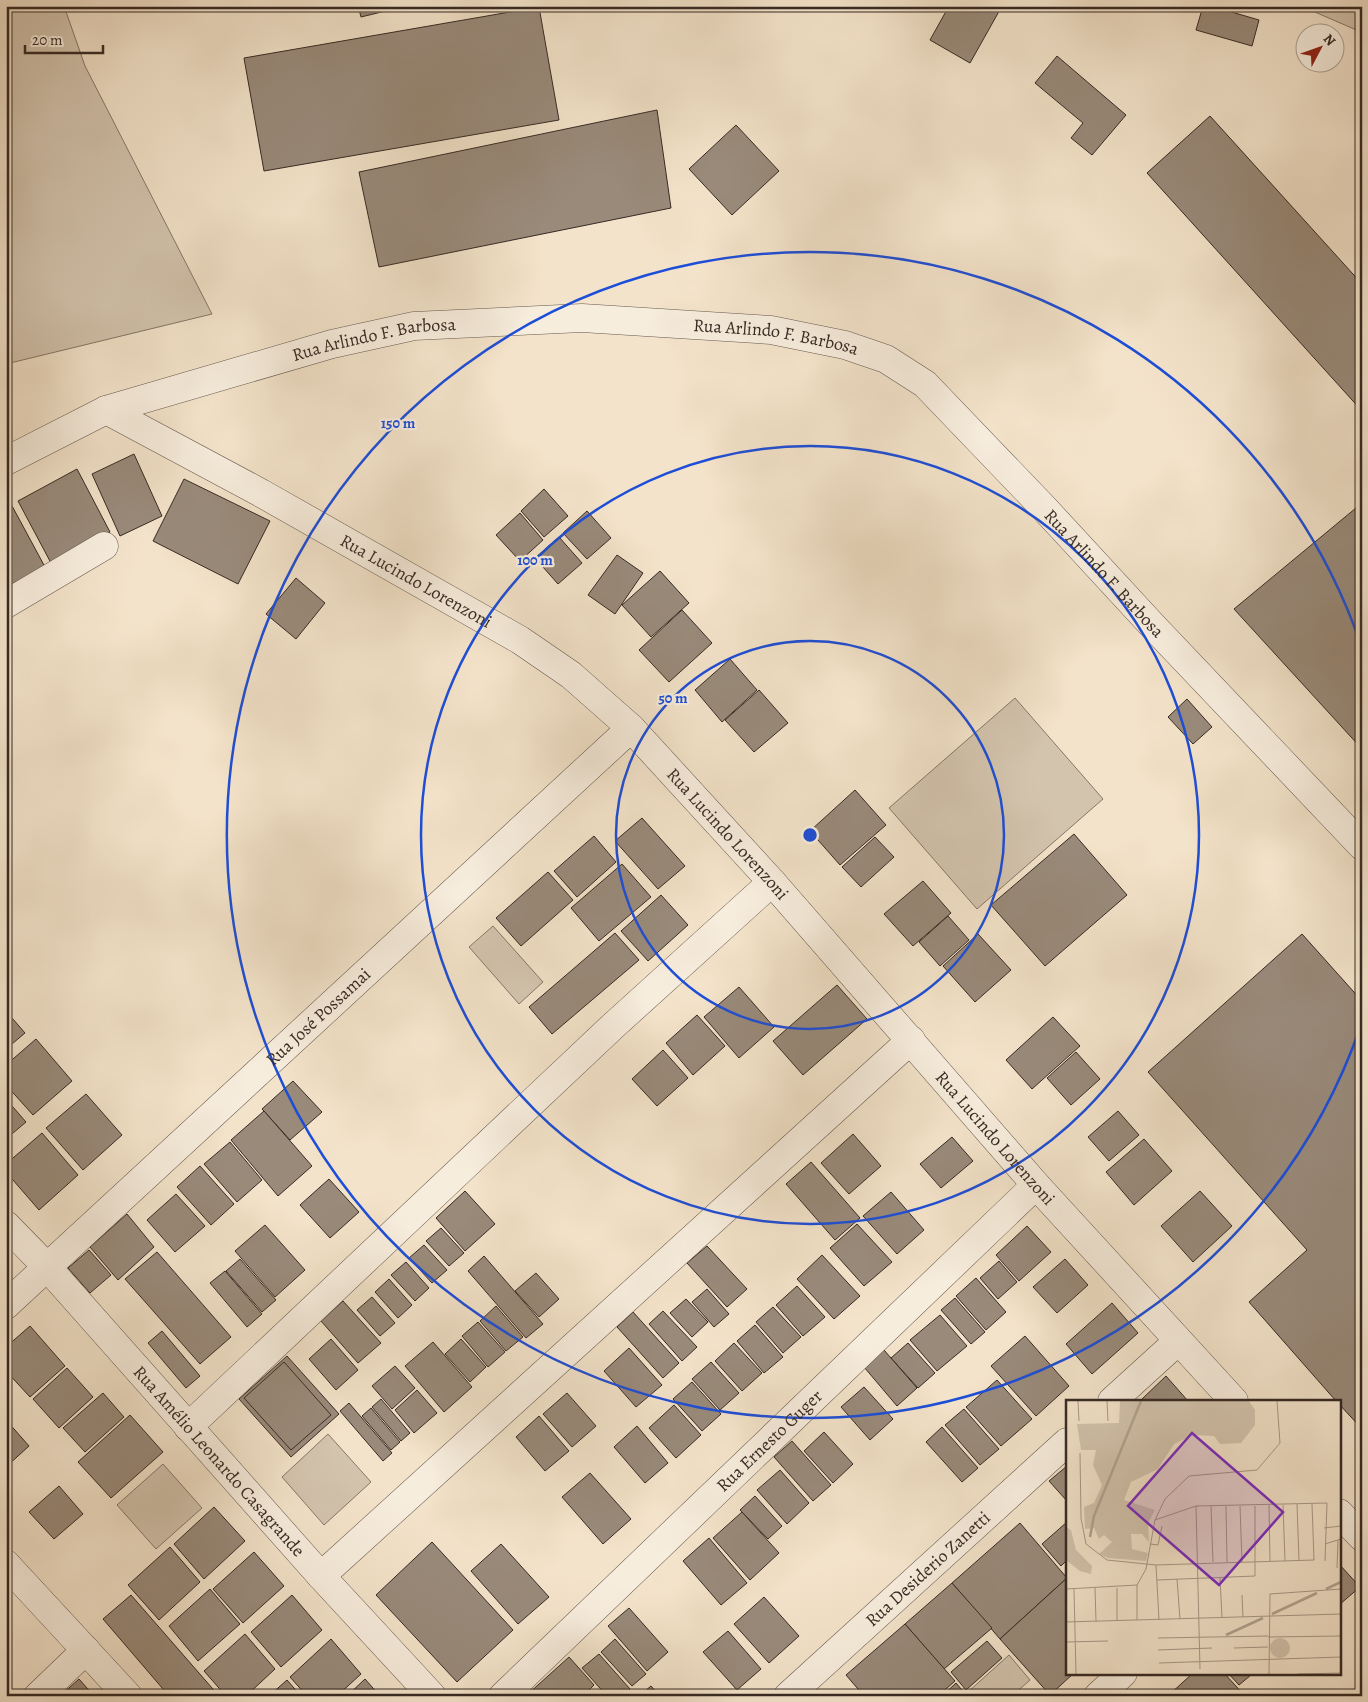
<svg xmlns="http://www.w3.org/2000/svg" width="1368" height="1702" font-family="Alegreya,serif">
<rect width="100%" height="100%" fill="#f3e3ca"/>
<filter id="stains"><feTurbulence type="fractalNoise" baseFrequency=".004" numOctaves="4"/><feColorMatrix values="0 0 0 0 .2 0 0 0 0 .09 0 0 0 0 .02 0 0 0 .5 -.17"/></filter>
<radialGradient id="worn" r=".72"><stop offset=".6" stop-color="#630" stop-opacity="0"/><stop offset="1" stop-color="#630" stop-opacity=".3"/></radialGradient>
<g fill="#d3c4ae" stroke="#857769">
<path d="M6 6H64L85 66 212 314 6 364Z"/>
<path d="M1301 6H1362V33L1361 32Z"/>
<path d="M1015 698 1103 799 977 909 889 808Z"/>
<path d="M493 926 543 982 519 1004 469 947Z"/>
<path d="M328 1434 371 1482 324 1525 282 1477Z"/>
<path d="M163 1464 202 1508 156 1549 117 1505Z"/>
<path d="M1009 1655 1030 1680 1012 1696H973L969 1691Z"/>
</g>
<g fill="#998a7a" stroke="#372a24">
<path d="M358 6H406L361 17Z"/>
<path d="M949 6H1002L970 63 930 40Z"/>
<path d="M1203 6H1211L1259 20 1252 46 1196 30Z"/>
<path d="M539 7 559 120 264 171 244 58Z"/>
<path d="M1057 56 1126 115 1092 155 1071 138 1083 123 1035 83Z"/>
<path d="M657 110 671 208 379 267 359 172Z"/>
<path d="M1210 116 1362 284V411L1147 173Z"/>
<path d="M736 125 779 171 732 215 689 169Z"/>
<path d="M134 454 162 516 120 536 92 474Z"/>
<path d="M77 469 110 532 51 563 18 501Z"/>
<path d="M184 479 270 521 238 584 153 541Z"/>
<path d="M544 489 568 516 544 537 521 511Z"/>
<path d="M1362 503V749L1234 609Z"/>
<path d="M11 504 45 567 6 587V507Z"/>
<path d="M587 511 611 538 587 559 563 533Z"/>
<path d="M520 513 543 540 520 561 496 535Z"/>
<path d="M559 537 582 563 558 584 535 558Z"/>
<path d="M617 555 643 573 615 614 588 595Z"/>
<path d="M660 571 689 603 651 637 622 605Z"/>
<path d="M296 578 325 603 296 639 266 614Z"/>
<path d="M682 610 712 643 669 682 639 650Z"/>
<path d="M730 659 757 690 722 722 695 690Z"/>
<path d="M759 690 788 723 754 752 725 720Z"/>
<path d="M1187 699 1212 727 1193 744 1168 717Z"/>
<path d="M855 790 886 825 840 865 810 831Z"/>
<path d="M642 818 685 866 658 889 615 841Z"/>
<path d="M1074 834 1127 895 1045 966 991 905Z"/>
<path d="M594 836 616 862 577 897 554 871Z"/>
<path d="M875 837 894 857 861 887 842 867Z"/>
<path d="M622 864 651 897 599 941 571 908Z"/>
<path d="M548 872 573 900 521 946 496 918Z"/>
<path d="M923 881 951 913 913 946 884 914Z"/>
<path d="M661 895 688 925 648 961 621 931Z"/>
<path d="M948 916 969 940 940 966 919 942Z"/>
<path d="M615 933 639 960 552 1034 529 1007Z"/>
<path d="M978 934 1011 970 975 1002 943 966Z"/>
<path d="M1302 934 1362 1001V1429L1339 1404V1401H1336L1249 1302 1307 1250 1148 1072Z"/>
<path d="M837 985 867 1019 803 1075 773 1041Z"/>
<path d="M739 987 774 1027 739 1058 704 1017Z"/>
<path d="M6 1011 25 1033 6 1049Z"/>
<path d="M697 1015 725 1046 693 1075 666 1043Z"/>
<path d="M1053 1017 1080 1046 1032 1089 1006 1060Z"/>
<path d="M36 1039 72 1081 33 1115 6 1085V1065Z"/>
<path d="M663 1050 688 1078 657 1106 632 1079Z"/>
<path d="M1076 1052 1100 1079 1071 1105 1047 1078Z"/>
<path d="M293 1081 322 1112 290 1140 262 1109Z"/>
<path d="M86 1094 122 1135 83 1170 46 1128Z"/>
<path d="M6 1099 26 1122 6 1139Z"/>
<path d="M264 1111 312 1166 278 1196 231 1140Z"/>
<path d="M1118 1111 1139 1135 1109 1161 1088 1137Z"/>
<path d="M42 1133 78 1175 39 1210 6 1172V1164Z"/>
<path d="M853 1134 881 1166 849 1194 821 1163Z"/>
<path d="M952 1137 973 1161 941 1188 920 1164Z"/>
<path d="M1144 1139 1172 1171 1134 1205 1106 1172Z"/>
<path d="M230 1142 262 1180 237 1202 204 1164Z"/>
<path d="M811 1162 860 1218 835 1240 786 1184Z"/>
<path d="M200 1166 234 1204 211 1225 177 1187Z"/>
<path d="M329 1179 359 1212 330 1238 300 1205Z"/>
<path d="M465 1191 495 1224 465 1251 436 1218Z"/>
<path d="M1200 1191 1232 1226 1193 1262 1161 1226Z"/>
<path d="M891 1192 924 1230 897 1254 863 1216Z"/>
<path d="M176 1194 205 1226 175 1252 147 1220Z"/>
<path d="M127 1214 154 1247 118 1280 90 1247Z"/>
<path d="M857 1224 892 1262 864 1286 830 1248Z"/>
<path d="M265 1225 305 1270 275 1297 235 1251Z"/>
<path d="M1027 1226 1051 1252 1019 1281 996 1255Z"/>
<path d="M441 1228 464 1253 449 1266 426 1241Z"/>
<path d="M424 1245 447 1270 432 1283 409 1258Z"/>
<path d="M707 1246 747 1289 727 1307 687 1263Z"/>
<path d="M89 1250 111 1275 90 1293 68 1268Z"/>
<path d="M157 1252 231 1337 200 1364 125 1279Z"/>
<path d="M822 1255 860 1296 834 1319 797 1279Z"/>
<path d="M484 1256 543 1324 526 1338 468 1271Z"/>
<path d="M240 1259 276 1300 262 1312 226 1271Z"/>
<path d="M1065 1259 1088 1285 1057 1313 1033 1287Z"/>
<path d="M999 1261 1017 1282 998 1299 980 1278Z"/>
<path d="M406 1262 429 1288 415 1301 391 1275Z"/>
<path d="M225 1271 262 1314 247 1327 210 1283Z"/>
<path d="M536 1273 559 1299 539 1317 515 1291Z"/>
<path d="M976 1278 1006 1312 986 1330 956 1296Z"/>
<path d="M389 1279 412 1305 398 1318 375 1292Z"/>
<path d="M797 1286 825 1317 803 1336 776 1305Z"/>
<path d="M707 1289 729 1314 714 1327 692 1302Z"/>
<path d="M372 1297 395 1323 380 1336 357 1310Z"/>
<path d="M955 1298 985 1332 971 1344 941 1310Z"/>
<path d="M686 1299 708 1322 692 1337 670 1313Z"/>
<path d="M343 1301 381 1343 358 1363 321 1321Z"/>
<path d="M1112 1303 1138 1333 1092 1374 1066 1344Z"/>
<path d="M496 1306 523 1337 506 1351 480 1321Z"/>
<path d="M773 1307 801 1337 783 1353 756 1322Z"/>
<path d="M663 1311 697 1347 682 1361 649 1324Z"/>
<path d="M633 1312 679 1363 663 1378 617 1327Z"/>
<path d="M940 1315 967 1346 937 1371 910 1340Z"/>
<path d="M478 1322 505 1352 488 1367 462 1336Z"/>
<path d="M755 1325 783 1357 764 1373 737 1341Z"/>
<path d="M30 1326 65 1366 30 1397 6 1371V1347Z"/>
<path d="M162 1331 200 1376 186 1388 148 1343Z"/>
<path d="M1025 1336 1069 1386 1036 1416 991 1366Z"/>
<path d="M331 1339 358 1370 336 1390 309 1359Z"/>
<path d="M461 1339 486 1367 470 1382 445 1354Z"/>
<path d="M433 1342 472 1387 444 1412 405 1366Z"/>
<path d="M734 1343 762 1373 742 1391 715 1361Z"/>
<path d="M908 1343 935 1373 918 1388 891 1358Z"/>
<path d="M629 1348 662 1385 636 1407 604 1371Z"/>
<path d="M884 1350 917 1388 897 1406 864 1367Z"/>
<path d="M287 1356 339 1414 291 1457 239 1399Z"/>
<path d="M284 1362 331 1415 291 1450 244 1398Z"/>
<path d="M711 1362 739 1393 720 1410 692 1379Z"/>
<path d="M395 1366 415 1388 392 1409 372 1386Z"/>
<path d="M67 1368 93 1397 59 1428 33 1399Z"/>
<path d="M1166 1376 1188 1401H1141V1400Z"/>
<path d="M997 1380 1032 1419 1001 1446 966 1407Z"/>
<path d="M692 1382 721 1414 702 1431 673 1399Z"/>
<path d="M864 1387 893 1419 870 1440 841 1407Z"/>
<path d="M417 1390 437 1413 414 1433 395 1410Z"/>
<path d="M103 1393 124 1417 85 1452 63 1428Z"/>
<path d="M567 1393 596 1426 572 1447 543 1414Z"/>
<path d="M381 1399 410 1433 401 1441 372 1407Z"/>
<path d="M349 1403 392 1453 383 1461 340 1411Z"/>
<path d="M674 1405 701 1435 676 1458 649 1428Z"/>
<path d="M371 1408 400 1442 391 1450 362 1416Z"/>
<path d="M964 1409 999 1449 980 1465 945 1425Z"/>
<path d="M130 1415 163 1452 111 1498 78 1462Z"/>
<path d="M539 1416 569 1451 545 1471 516 1437Z"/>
<path d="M7 1421 29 1446 6 1467V1422Z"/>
<path d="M637 1426 668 1463 645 1483 614 1447Z"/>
<path d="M942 1427 978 1468 962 1482 926 1442Z"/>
<path d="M824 1432 853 1464 833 1483 804 1451Z"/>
<path d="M792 1441 831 1485 813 1501 774 1457Z"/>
<path d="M1067 1466V1501L1049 1481Z"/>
<path d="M780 1470 809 1503 787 1524 757 1490Z"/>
<path d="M590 1473 631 1519 603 1544 562 1497Z"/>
<path d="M59 1486 83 1514 54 1539 29 1512Z"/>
<path d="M755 1496 782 1526 768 1539 740 1510Z"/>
<path d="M214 1507 245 1541 204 1579 174 1544Z"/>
<path d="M742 1512 779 1553 750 1580 713 1538Z"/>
<path d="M1067 1522V1560L1061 1566 1042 1544Z"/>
<path d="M1020 1523 1067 1578 1000 1639 952 1583Z"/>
<path d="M709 1538 747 1583 721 1605 683 1561Z"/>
<path d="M432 1542 513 1630 457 1682 376 1595Z"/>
<path d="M501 1544 549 1597 518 1624 471 1571Z"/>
<path d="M170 1547 200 1582 159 1620 128 1585Z"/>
<path d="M254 1552 284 1586 243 1623 213 1589Z"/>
<path d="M1340 1565 1360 1587 1339 1605V1566Z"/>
<path d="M1067 1578V1673H1074L1050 1695 1000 1639Z"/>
<path d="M952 1583 992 1628 944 1669 905 1624Z"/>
<path d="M210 1589 240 1624 198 1661 169 1626Z"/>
<path d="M131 1595 219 1696H169L103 1619Z"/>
<path d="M292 1595 322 1630 281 1667 251 1632Z"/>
<path d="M764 1597 799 1636 769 1663 734 1624Z"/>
<path d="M629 1608 668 1652 647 1671 608 1626Z"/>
<path d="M905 1624 955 1681 938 1696H864L846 1675Z"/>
<path d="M728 1631 761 1669 737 1690 703 1652Z"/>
<path d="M245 1634 275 1669 246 1696H226L204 1671Z"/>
<path d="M331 1639 361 1674 337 1696H307L290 1677Z"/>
<path d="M615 1639 646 1674 632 1686 601 1652Z"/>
<path d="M987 1641 1002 1658 966 1690 951 1672Z"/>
<path d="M1362 1648V1658L1357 1652Z"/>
<path d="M599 1654 630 1689 622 1696H607L582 1668Z"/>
<path d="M569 1657 594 1685 583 1696H530L528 1694Z"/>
<path d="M1193 1673H1224L1244 1695 1172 1696 1170 1694Z"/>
<path d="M1228 1673H1249L1251 1675 1239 1685Z"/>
<path d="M79 1679 94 1696H60Z"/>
<path d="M365 1679 380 1696H347Z"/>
<path d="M287 1680 301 1696H269Z"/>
<path d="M956 1683 967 1696H942Z"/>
<path d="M651 1686 660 1696H639Z"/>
</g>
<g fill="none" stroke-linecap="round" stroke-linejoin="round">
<g stroke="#66584e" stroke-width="29">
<g id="minor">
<path id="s1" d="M106 410 261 493 520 640 571 675 631 728 772 882 1036 1185 1234 1401"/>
<path id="s2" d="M6 461 106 410 332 344 414 326 582 318 771 330 845 345 886 359 925 384 1044 508 1152 625 1362 846"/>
<path d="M6 604 104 546"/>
<path id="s3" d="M6 1225 47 1267 321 1576 432 1696"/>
<path id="s4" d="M6 1305 631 728"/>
<path d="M1112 1401 1178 1341"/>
<path d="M188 1427 613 1026 772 882"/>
<path d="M1339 1513 1362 1537"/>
<path d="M6 1564 128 1696"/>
<path d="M321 1576 911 1040"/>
<path d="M38 1696 86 1650"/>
<path id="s5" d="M503 1696 1036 1185"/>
<path id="s6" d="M788 1696 1067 1442"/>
<path d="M1098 1696 1123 1673"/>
</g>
</g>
<use href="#minor" stroke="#f7eddd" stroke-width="28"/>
</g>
<g fill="none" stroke="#1d4ed8" stroke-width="2.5">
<circle cx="810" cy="835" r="194"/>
<circle cx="810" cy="835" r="389"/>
<path d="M1361 1025A583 583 0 1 1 1361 645"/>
</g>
<g text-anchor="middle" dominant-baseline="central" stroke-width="4.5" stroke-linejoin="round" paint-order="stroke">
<g font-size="18" fill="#372a24" stroke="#f7eddd">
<text stroke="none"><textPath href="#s2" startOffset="795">Rua Arlindo F. Barbosa</textPath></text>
<text stroke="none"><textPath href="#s2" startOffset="390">Rua Arlindo F. Barbosa</textPath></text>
<text stroke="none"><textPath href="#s2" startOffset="1215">Rua Arlindo F. Barbosa</textPath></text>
<text stroke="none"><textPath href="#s1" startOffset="354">Rua Lucindo Lorenzoni</textPath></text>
<text stroke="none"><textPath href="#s1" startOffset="759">Rua Lucindo Lorenzoni</textPath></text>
<text stroke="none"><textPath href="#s4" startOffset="425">Rua José Possamai</textPath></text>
<text stroke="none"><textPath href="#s1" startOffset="1164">Rua Lucindo Lorenzoni</textPath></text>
<text stroke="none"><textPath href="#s5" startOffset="369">Rua Ernesto Guger</textPath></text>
<text stroke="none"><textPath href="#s3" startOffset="318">Rua Amélio Leonardo Casagrande</textPath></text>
<text stroke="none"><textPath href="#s6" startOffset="189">Rua Desiderio Zanetti</textPath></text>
</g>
</g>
<g transform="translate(1066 1400)">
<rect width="275" height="275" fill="#f3e3ca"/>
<path d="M54 1H183L189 10V25L175 43 154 44 148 36 127 35 108 44 92 69 65 82 58 100 89 110 82 123 83 142 76 134H65L66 149 82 153 80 161 42 158 33 154 46 142 38 135 33 139 28 128 19 129 18 107 28 103 36 85 27 65 30 50H15L11 24 53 23ZM0 127 5 130 10 150 26 166 25 174 14 171 0 160ZM204 248a10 10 0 1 1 20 0a10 10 0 1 1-20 0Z" fill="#d3c4ae"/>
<path fill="none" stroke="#b3a492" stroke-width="2.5" d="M24 137 28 116 75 1M260 189 275 182M206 214 251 193M160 235 197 218"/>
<path fill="none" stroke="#a89988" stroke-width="1" d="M12 1 13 21M41 1 42 21M14 53 15 118 20 144 41 160 90 165 248 160 246 104M231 104 233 160M203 105 204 161M217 105 219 161M130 106 134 269M145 106 147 162M160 106 161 162M174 106 176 162M89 120 130 106 261 103 259 161M258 128 275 126M84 144 92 145 96 126M259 144 275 139M90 165 93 220M271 168 272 140M154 178 156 218M111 179 114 219M91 180 189 176V106M71 185V220M29 188 30 221M51 188V221M0 189 71 185 80 169 89 120 99 99 123 76 191 70 214 43 211 1M8 189 10 274M176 195 177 217M0 222 275 214M202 237 275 236M92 238 202 236M0 242 42 241M168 248 202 247M92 250 146 248M93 263 275 257M203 274 204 194 275 189M231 274 275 273"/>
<path fill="#7b2cbf" fill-opacity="0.15" stroke="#7b2cbf" stroke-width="2.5" d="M126 33 217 112 153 185 62 106Z"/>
<rect width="275" height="275" fill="none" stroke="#372a24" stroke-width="2.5"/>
</g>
<circle cx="810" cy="835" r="8" fill="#1d4ed8" stroke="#f7eddd" stroke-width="2.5"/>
<g font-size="15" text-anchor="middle" font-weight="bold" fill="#1d4ed8" stroke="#f7eddd" stroke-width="4.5" stroke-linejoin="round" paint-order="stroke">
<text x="398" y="428">150 m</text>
<text x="535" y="565">100 m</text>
<text x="673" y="703">50 m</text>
</g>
<rect width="1368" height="1702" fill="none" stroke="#f3e3ca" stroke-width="25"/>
<rect x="8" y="8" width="1353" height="1687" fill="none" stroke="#372a24" stroke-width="2.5"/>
<rect x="12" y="12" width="1343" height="1677" fill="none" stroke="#372a24"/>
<g transform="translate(1320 48) rotate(49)"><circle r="24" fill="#f7eddd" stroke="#aa9f93"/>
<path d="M0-4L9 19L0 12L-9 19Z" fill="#8f2418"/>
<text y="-8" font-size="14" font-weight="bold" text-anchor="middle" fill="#372a24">N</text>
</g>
<path d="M25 45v8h78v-8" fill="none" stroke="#372a24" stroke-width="2.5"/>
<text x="32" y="45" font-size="15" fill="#372a24" stroke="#f7eddd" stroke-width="4" paint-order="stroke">20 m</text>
<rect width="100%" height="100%" filter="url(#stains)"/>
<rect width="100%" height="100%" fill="url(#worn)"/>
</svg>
